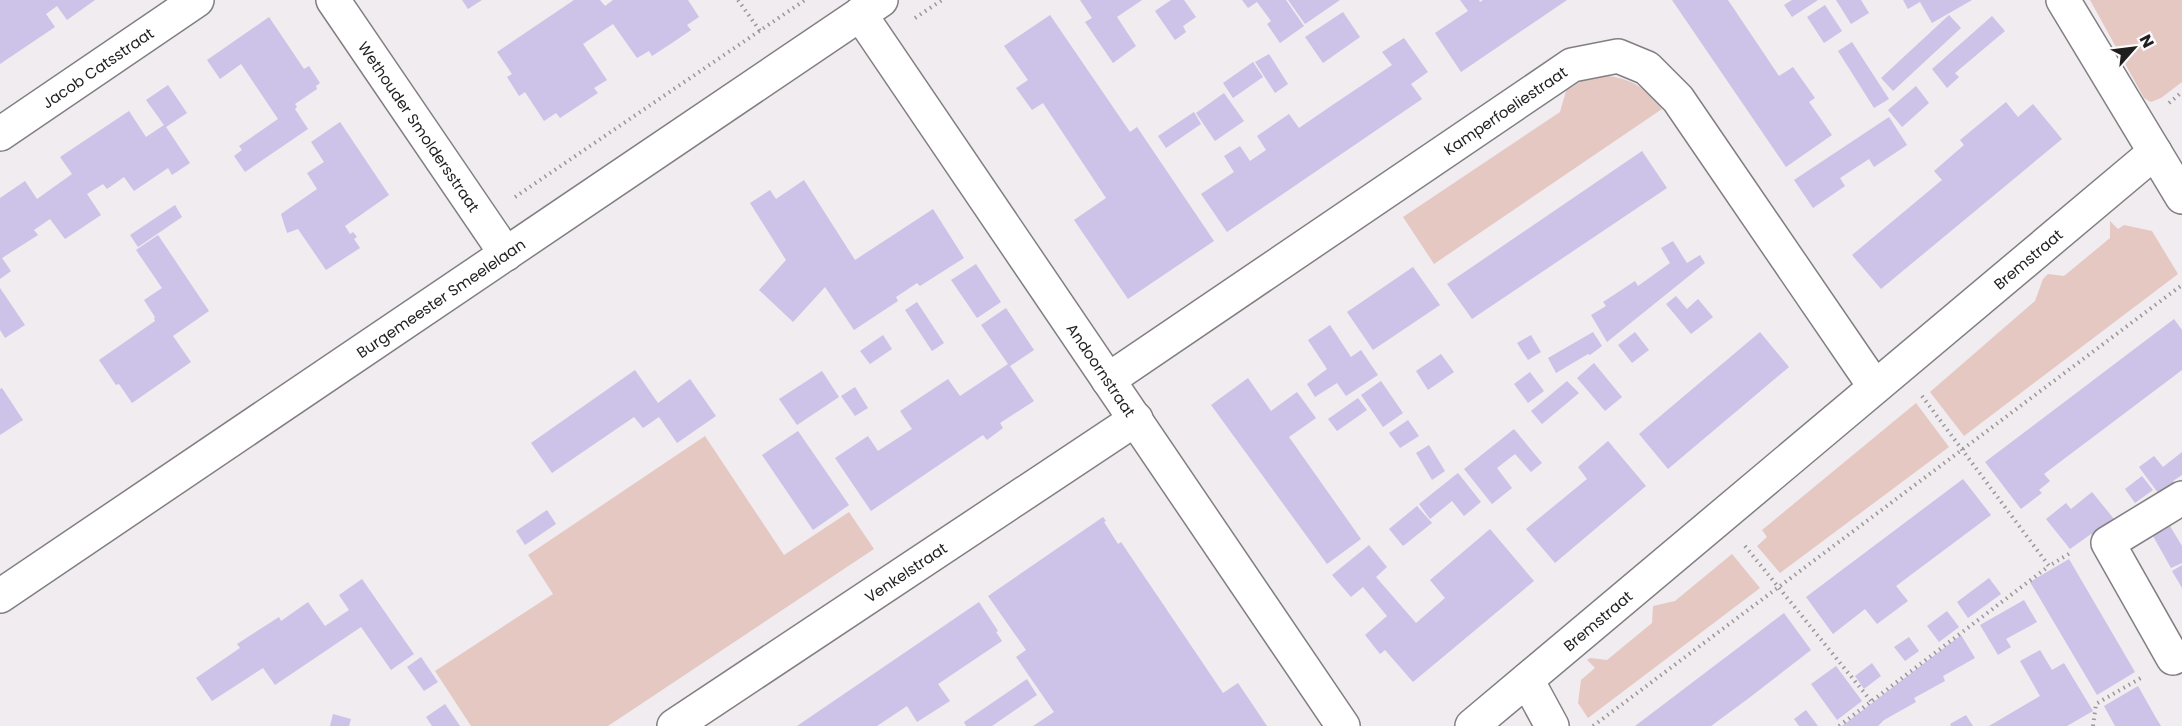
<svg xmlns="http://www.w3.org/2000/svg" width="2182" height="726" font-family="Poppins,sans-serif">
<rect width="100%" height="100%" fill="#f0ecf0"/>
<g fill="#e5c8c2">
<path d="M2090 0H2182V82L2161 98 2151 102 2144 98Z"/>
<path d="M1609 76C1634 80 1646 88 1662 109L1434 264 1403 217 1560 112 1566 91 1586 78Z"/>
<path d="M2110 221 2118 229 2124 225 2152 231 2178 274 1964 436 1930 392 2035 301 2043 279 2048 274 2064 276 2110 238Z"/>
<path d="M1916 403 1949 447 1780 573 1757 546 1767 537 1762 530Z"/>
<path d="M705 436 784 555 849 512 874 549 608 726H471L435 671 553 594 528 555Z"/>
<path d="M1732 554 1760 588 1588 718 1578 703 1581 680 1595 668 1587 660 1590 658 1607 660 1652 623 1653 606 1675 601Z"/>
</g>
<g fill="#cdc2e7">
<path d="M0 0H95L67 20 57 6 46 14 55 27 0 64Z"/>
<path d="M462 0H482L468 9Z"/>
<path d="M574 0H600L605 6 613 0H688L699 17 687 25 691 30 672 43 652 56 649 51 637 58 613 24 583 44 607 80 594 88 598 93 560 118 556 113 544 121 525 92 519 96 507 77 512 74 497 52Z"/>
<path d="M1080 0H1142L1117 17 1136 46 1113 63 1085 22 1092 18Z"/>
<path d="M1171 0H1184L1196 17 1183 26 1186 32 1175 40 1155 11Z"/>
<path d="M1242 0H1286L1304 26 1280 43 1267 24 1271 21 1257 2 1248 8Z"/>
<path d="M1288 0H1340L1305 24Z"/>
<path d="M1460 0H1479L1480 2 1483 0H1567L1461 72 1435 33 1468 11Z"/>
<path d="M1672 0H1728L1779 76 1793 67 1815 98 1809 102 1832 135 1786 167Z"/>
<path d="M1792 0H1818L1792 17 1784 5Z"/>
<path d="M1836 0H1861L1869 13 1851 24Z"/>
<path d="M1903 0H1972L1932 23 1920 2 1908 9Z"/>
<path d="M1825 5 1842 31 1824 43 1807 17Z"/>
<path d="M1343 12 1360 37 1323 63 1305 37Z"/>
<path d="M1050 15 1130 132 1137 127 1214 241 1128 299 1074 220 1106 198 1043 103 1032 110 1016 88 1028 80 1004 46Z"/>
<path d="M1949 15 1961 28 1893 91 1881 78Z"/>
<path d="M1992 16 2005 31 1955 73 1959 77 1947 88 1932 69Z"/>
<path d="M269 17 304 69 309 66 320 83 316 86 317 89 295 104 297 107 295 109 308 129 245 172 234 156 242 150 239 146 278 119 241 64 220 79 207 60Z"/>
<path d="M1404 38 1428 72 1411 84 1422 99 1227 232 1201 194 1234 172 1224 156 1240 146 1250 161 1266 150 1257 136 1289 114 1299 128 1331 106 1392 65 1382 52Z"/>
<path d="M1852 42 1889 99 1874 108 1838 51Z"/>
<path d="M1269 54 1288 84 1275 93 1255 62Z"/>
<path d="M1253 62 1263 77 1233 98 1223 83Z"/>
<path d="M168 85 187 113 166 127 190 163 172 175 168 168 134 191 124 177 107 189 103 184 87 194 101 215 65 239 50 219 34 230 38 235 2 258 11 271 0 279V198L25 181 37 199 72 174 60 157 129 111 146 137 164 125 146 100Z"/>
<path d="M1916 86 1929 103 1902 127 1888 110Z"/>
<path d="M1224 93 1244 121 1215 141 1196 113Z"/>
<path d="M2006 102 2018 117 2033 104 2062 139 1881 289 1852 255 1942 180 1934 171 1964 145 1960 140Z"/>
<path d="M1194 112 1201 124 1166 148 1158 136Z"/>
<path d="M1889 117 1907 145 1874 167 1869 159 1840 178 1845 186 1813 208 1794 180Z"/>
<path d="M340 122 389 195 345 226 350 234 353 232 357 237 354 239 360 248 326 270 298 229 287 233 281 214 317 189 307 173 324 162 311 142Z"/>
<path d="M1642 151 1667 188 1472 319 1447 284Z"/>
<path d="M804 180 855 260 933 209 964 258 920 286 917 283 896 297 898 301 854 330 825 287 793 322 759 290 786 260 750 203 770 190 776 199Z"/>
<path d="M175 205 182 217 138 247 130 235Z"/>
<path d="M158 235 209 311 173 336 191 362 132 403 119 384 116 385 99 360 155 321 154 318 155 317 144 300 162 288 136 250Z"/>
<path d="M1673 241 1687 263 1700 255 1705 263 1607 342 1591 315 1606 306 1603 302 1635 281 1638 286 1670 263 1661 248Z"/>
<path d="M976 264 1001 302 977 318 951 280Z"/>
<path d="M1413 267 1440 305 1373 350 1347 312Z"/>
<path d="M0 288 25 325 5 338 0 330Z"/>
<path d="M1676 296 1687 309 1698 299 1713 317 1691 334 1666 304Z"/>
<path d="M917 302 944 343 932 351 905 310Z"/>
<path d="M1006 308 1034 350 1010 366 1034 401 1000 423 1003 428 987 440 983 435 871 511 835 458 868 436 878 451 912 429 900 411 948 379 960 396 1008 364 981 325Z"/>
<path d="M2174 319 2182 330V370L2044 474 2050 481 2039 490 2042 493 2021 509 1985 462Z"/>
<path d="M1330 325 1351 357 1361 350 1378 375 1346 396 1337 383 1315 397 1307 384 1327 369 1308 340Z"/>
<path d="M1593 332 1602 346 1590 355 1588 354 1556 373 1548 358Z"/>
<path d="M1635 332 1649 350 1632 363 1618 345Z"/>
<path d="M1760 332 1789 367 1668 469 1639 434Z"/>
<path d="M883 335 892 349 870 364 860 351Z"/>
<path d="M1531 335 1541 352 1528 360 1517 343Z"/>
<path d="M1441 354 1454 372 1428 390 1416 371Z"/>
<path d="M1594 363 1622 397 1605 411 1577 378Z"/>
<path d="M635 370 658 403 690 379 716 416 677 443 659 417 643 428 634 417 552 473 531 443Z"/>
<path d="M822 371 839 397 797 425 779 399Z"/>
<path d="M1530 372 1544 391 1528 403 1514 384Z"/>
<path d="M1248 378 1271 411 1297 392 1316 418 1289 437 1361 539 1327 564 1211 405Z"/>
<path d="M1381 381 1403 413 1383 427 1361 395Z"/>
<path d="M1567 381 1579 393 1542 424 1531 411Z"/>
<path d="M855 387 868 408 855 416 841 396Z"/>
<path d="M2 388 23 420 0 435V389Z"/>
<path d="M1358 398 1367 410 1337 431 1328 419Z"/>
<path d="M1408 420 1419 436 1400 448 1389 433Z"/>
<path d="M1514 429 1542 463 1531 472 1515 454 1497 468 1512 488 1492 504 1464 469Z"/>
<path d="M798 431 849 505 813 530 762 455Z"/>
<path d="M1608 441 1646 486 1555 563 1526 529 1587 479 1578 467Z"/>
<path d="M1429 445 1445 471 1432 480 1416 453Z"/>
<path d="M2182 452V475L2173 481 2176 485 2161 497 2139 467 2154 456 2163 467Z"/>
<path d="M1458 473 1481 502 1464 516 1452 501 1430 519 1419 504Z"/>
<path d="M2142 476 2153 490 2135 503 2125 489Z"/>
<path d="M1963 479 1991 515 1896 586 1908 601 1877 624 1865 609 1833 634 1806 597Z"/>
<path d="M2092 492 2114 519 2093 536 2091 534 2070 549 2046 519 2066 503 2071 509Z"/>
<path d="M1417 506 1432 523 1403 546 1389 529Z"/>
<path d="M547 510 556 524 525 545 516 531Z"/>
<path d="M1103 517 1106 521 1104 522 1118 544 1121 542 1223 693 1238 683 1267 726H1033L1054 712 1016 657 1026 650 988 596Z"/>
<path d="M2170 526 2182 546V563L2171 568 2153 536Z"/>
<path d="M1490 529 1534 581 1413 682 1385 650 1380 654 1365 635 1387 616 1363 587 1351 597 1332 575 1369 545 1387 567 1376 577 1416 623 1445 598 1430 580Z"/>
<path d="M2069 559 2135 672 2097 695 2030 582Z"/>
<path d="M2182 565V588L2172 571Z"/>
<path d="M1989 578 2001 594 1968 618 1957 602Z"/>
<path d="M362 579 414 654 391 670 361 627 275 685 263 668 212 701 196 678 240 648 237 644 279 617 281 621 308 602 325 626 349 610 339 595Z"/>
<path d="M2024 600 2037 622 2006 639 2011 647 1998 655 1980 625Z"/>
<path d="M979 602 998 631 996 632 1002 641 938 684 950 701 917 722 907 706 877 726H797Z"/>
<path d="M1947 611 1959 627 1939 642 1927 626Z"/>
<path d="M1784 613 1811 650 1749 698 1711 726H1635Z"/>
<path d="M1961 635 1975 658 1943 676 1945 681 1914 698 1916 702 1884 720 1878 726H1842Z"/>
<path d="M1909 637 1919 651 1905 661 1894 647Z"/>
<path d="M2040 650 2052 670 2064 663 2093 711 2067 726H1989L2040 696 2020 661Z"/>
<path d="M421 657 438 682 424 691 407 667Z"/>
<path d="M1872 663 1881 676 1864 689 1855 676Z"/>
<path d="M1836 666 1862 701 1837 720 1811 684Z"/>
<path d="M1027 679 1037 695 992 726H966L964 722Z"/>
<path d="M2138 686 2156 718 2161 726H2115L2104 706Z"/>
<path d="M445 704 460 726H432L426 717Z"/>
<path d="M1806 710 1818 726H1799L1794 719Z"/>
<path d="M333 714 351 719 349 726H330Z"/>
<path d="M1966 715 1973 726H1951L1950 724Z"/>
</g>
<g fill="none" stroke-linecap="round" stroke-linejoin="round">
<g stroke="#827f82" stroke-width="36">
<g id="minor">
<path id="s1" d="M333 0 506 254"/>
<path d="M2063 0 2182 197"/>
<path id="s2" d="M860 14 1343 726"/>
<path id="s3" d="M0 134 197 0"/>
<path id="s4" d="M1108 380 1572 65 1618 56 1647 68 1678 99 1875 387"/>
<path id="s5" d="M0 596 881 0"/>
<path d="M2173 658 2108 543 2182 498"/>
<path d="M1527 680 1552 726"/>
<path id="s6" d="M674 726 1136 419"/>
<path id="s7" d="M1472 726 2155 152"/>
</g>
</g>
<g stroke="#9a979a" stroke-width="4" stroke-dasharray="1.5 4.5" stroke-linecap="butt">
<path d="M738 0 760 31"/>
<path d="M915 18 942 0"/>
<path d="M2169 103 2182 92"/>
<path d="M515 197 805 0"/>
<path d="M1922 396 2049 566 2072 552"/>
<path d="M1745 546 1871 701"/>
<path d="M1593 726 2182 285"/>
<path d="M1839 726 2049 566"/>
<path d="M2093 726 2096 704 2141 678"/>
</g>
<use href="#minor" stroke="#fff" stroke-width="33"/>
</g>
<g text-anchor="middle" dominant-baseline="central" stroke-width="5" stroke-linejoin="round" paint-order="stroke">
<g font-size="15" fill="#1f1e1f" stroke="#fdfafd">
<text stroke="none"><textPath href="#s3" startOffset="118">Jacob Catsstraat</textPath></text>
<text stroke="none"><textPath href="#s4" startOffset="480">Kamperfoeliestraat</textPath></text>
<text stroke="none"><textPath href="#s1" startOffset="153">Wethouder Smoldersstraat</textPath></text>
<text stroke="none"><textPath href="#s7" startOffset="726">Bremstraat</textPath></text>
<text stroke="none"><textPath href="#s5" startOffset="532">Burgemeester Smeelelaan</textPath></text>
<text stroke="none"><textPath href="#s2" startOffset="430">Andoornstraat</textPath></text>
<text stroke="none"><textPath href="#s6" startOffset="278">Venkelstraat</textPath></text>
<text stroke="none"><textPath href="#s7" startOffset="164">Bremstraat</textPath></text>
</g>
</g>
<g transform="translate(2134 48) rotate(62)" stroke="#fdfafd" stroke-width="4.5" paint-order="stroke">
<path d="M0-4.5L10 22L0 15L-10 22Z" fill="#1f1e1f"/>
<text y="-9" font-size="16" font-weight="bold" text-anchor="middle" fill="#1f1e1f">N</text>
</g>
</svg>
